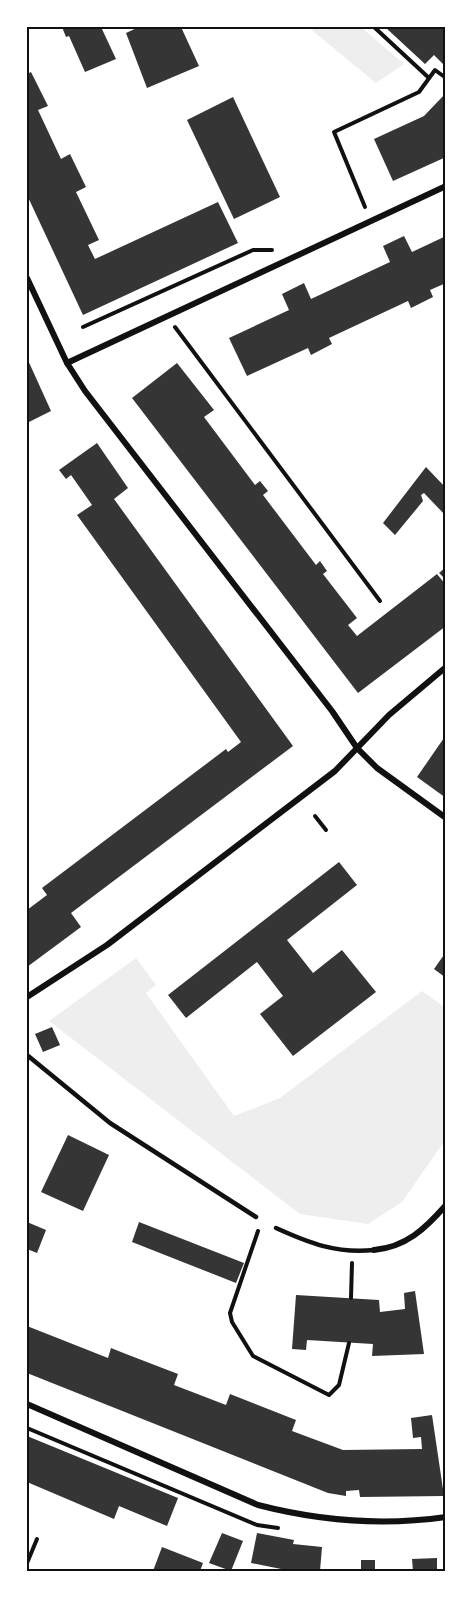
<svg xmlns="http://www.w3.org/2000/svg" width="473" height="1598" font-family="Poppins,sans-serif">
<rect width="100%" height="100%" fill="#fff"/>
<g fill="#eee">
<path d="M308 27H361L404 64 376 83Z"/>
<path d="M136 958 156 985 146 993 234 1116 280 1098 422 991 446 1008V1139L402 1202 368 1224 300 1214 49 1021Z"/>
</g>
<g fill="#353535">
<path d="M62 27H101L116 59 85 72 69 36 66 37Z"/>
<path d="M139 27H181L199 66 147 88 126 33Z"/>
<path d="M385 27H446V67L434 55 425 64Z"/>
<path d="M31 72 48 106 38 110 61 159 70 154 86 187 76 192 99 240 88 245 95 259 218 202 238 243 83 315 27 195V74Z"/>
<path d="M446 93V157L393 181 374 139 424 116Z"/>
<path d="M233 97 280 197 234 219 187 120Z"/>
<path d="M404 236 412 252 446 236V283L430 290 433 297 411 308 408 301 329 338 332 344 311 355 308 348 247 376 229 338 289 310 282 294 304 283 311 299 390 262 383 246Z"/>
<path d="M27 358 51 411 27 423Z"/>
<path d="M177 363 214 410 204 417 255 485 260 481 268 491 263 495 316 565 320 561 327 571 323 574 357 618 348 625 357 636 437 574 446 585V626L358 693 132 398Z"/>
<path d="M97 443 128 488 114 499 293 746 71 913 81 927 27 967V910L47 895 42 888 226 749 228 752 241 742 77 515 92 505 71 475 66 479 59 470Z"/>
<path d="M426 467 446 488V516L424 493 421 495 423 501 395 535 383 523Z"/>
<path d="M446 567V580L439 573Z"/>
<path d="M446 735V798L417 777Z"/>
<path d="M339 862 357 885 287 940 313 973 342 950 376 992 293 1056 260 1014 283 996 257 962 186 1018 168 995Z"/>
<path d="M446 952V978L434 969Z"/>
<path d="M52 1027 60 1045 43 1052 35 1034Z"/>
<path d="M68 1135 109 1155 83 1211 41 1192Z"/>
<path d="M27 1222 46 1230 37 1253 27 1249Z"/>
<path d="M139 1222 244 1263 236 1283 132 1242Z"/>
<path d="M415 1291 424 1354 372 1356 373 1344 307 1340 306 1350 292 1349 296 1295 379 1300 380 1312 405 1309 404 1293Z"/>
<path d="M27 1326 108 1358 111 1348 126 1354 178 1374 174 1385 226 1405 230 1394 296 1420 292 1431 343 1450 422 1449 421 1437 413 1438 411 1418 432 1415 444 1496 360 1497 359 1490 346 1491V1496L328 1493 27 1373Z"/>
<path d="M27 1436 178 1498 167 1526 119 1506 114 1519 27 1482Z"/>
<path d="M222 1533 243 1541 231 1571 209 1563Z"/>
<path d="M257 1533 294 1540 293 1544 322 1547 320 1571H291L251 1563Z"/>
<path d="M162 1547 203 1563 200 1571H153Z"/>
<path d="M437 1558V1571H413L412 1559Z"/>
<rect x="361" y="1560" width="14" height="11"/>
</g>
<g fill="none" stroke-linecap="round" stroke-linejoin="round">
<g stroke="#111" stroke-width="4">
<path d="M374 27 429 78"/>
<path d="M365 207 334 132 419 92 435 70 446 78"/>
<path d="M83 327 253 250H272"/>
<path d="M175 327 380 601"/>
<path d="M315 816 326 830"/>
<path d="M258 1231 230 1313 232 1322 253 1356 329 1395 339 1385 349 1343"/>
<path d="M351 1298 352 1263"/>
<path d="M27 1428 257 1525 278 1528"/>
<path d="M27 1563 37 1539"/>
</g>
<g stroke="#111" stroke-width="4.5">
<path d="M27 1055 110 1123 256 1217"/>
<path d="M276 1228C309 1243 337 1254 374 1250"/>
</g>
<g stroke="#111" stroke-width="6">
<path d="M27 278 67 363 85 391 332 711 357 748 377 768 446 818"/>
<path d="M67 363 446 186"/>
<path d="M27 997 107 945 335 771 389 715 446 667"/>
<path d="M374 1250C406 1247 425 1229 446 1205"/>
<path d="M27 1404 258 1505C320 1521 383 1526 446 1517"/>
</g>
</g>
<rect width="473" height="1598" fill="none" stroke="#ffffff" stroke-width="57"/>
<rect x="28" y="28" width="416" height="1542" fill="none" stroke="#111" stroke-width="2"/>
</svg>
